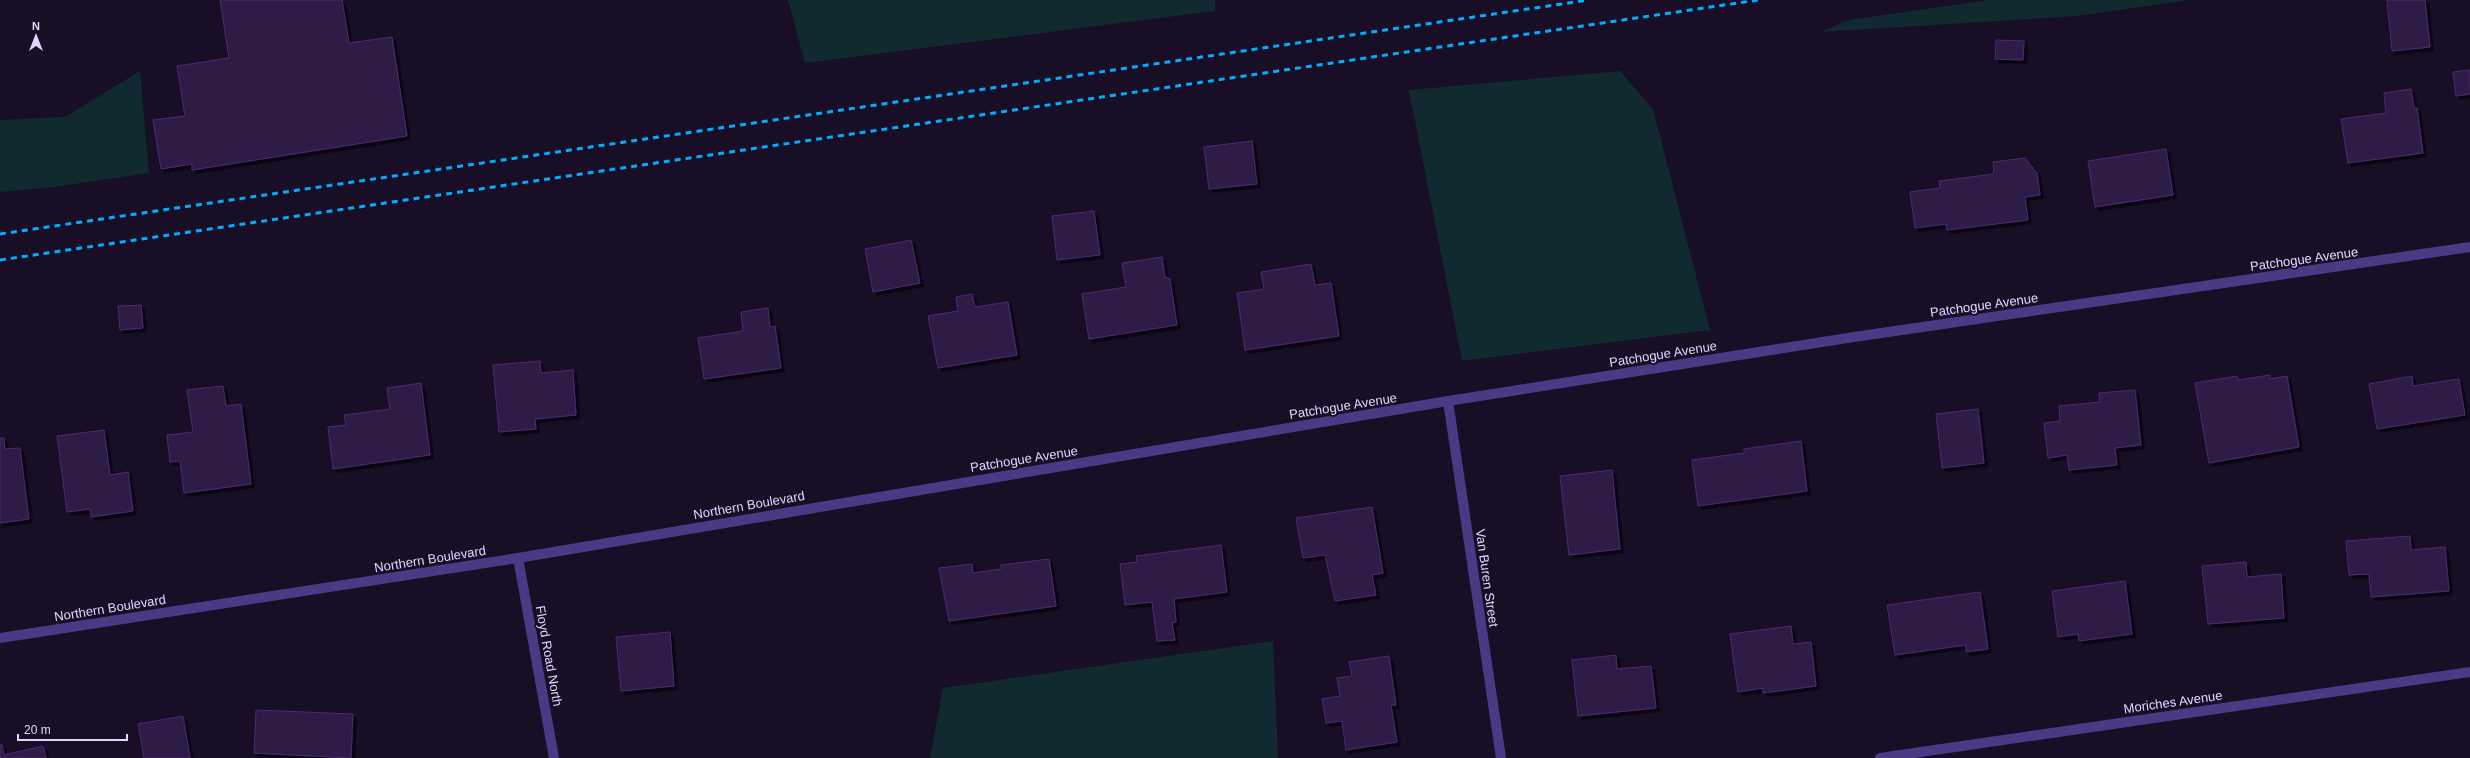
<svg xmlns="http://www.w3.org/2000/svg" width="2470" height="758" font-family="Helvetica,sans-serif">
<defs>
<filter id="shadow"><feDropShadow dx="3.5" dy="3.5" stdDeviation="0" flood-color="#0009"/></filter>
</defs>
<rect width="100%" height="100%" fill="#180e26"/>
<g fill="#112a30">
<path d="M788 0H1215V11L805 63Z"/>
<path d="M1989 0H2190L2077 16 1821 32 1849 20Z"/>
<path d="M140 71 149 173 54 187 0 192V120L65 117Z"/>
<path d="M1620 71 1653 109 1710 330 1462 361 1409 90Z"/>
<path d="M1273 641 1278 758H930L943 688Z"/>
</g>
<g fill="#2d1a47" stroke="#4a2c74" filter="url(#shadow)">
<path d="M220 0H342L349 43 392 37 407 136 192 170V164L161 169 153 120 185 116 177 66 229 58Z"/>
<path d="M2387 0H2425L2430 47 2392 51Z"/>
<path d="M1996 40 2024 41 2023 60 1995 59Z"/>
<path d="M2470 70V94L2456 96 2453 72Z"/>
<path d="M2411 89 2414 108H2417L2423 153 2348 163 2341 119 2386 113 2384 93Z"/>
<path d="M1252 141 1257 184 1209 189 1204 147Z"/>
<path d="M2166 149 2173 195 2095 207 2088 161Z"/>
<path d="M2025 158 2037 173 2040 195 2025 197 2028 220 1947 230 1946 224 1915 228 1910 192 1940 188 1939 181 1994 174 1993 162Z"/>
<path d="M1094 211 1100 255 1057 260 1052 216Z"/>
<path d="M911 240 920 283 873 292 865 249Z"/>
<path d="M1162 257 1165 277 1170 279 1177 325 1089 339 1082 294 1126 287 1122 263Z"/>
<path d="M1311 264 1315 285 1331 283 1339 336 1245 350 1237 293 1264 289 1261 272Z"/>
<path d="M972 294 975 307 1008 302 1017 355 938 368 928 316 958 311 956 297Z"/>
<path d="M141 305 143 328 120 330 118 306Z"/>
<path d="M768 308 770 327 775 326 781 368 704 379 698 338 743 331 741 312Z"/>
<path d="M540 361 541 373 573 370 576 415 535 419 536 429 499 432 493 365Z"/>
<path d="M2270 375V379L2287 376 2299 447 2209 463 2195 383 2237 376 2238 380Z"/>
<path d="M2412 376 2413 386 2459 379 2465 415 2377 429 2369 384Z"/>
<path d="M421 383 430 455 333 469 328 427 346 425 344 415 390 409 387 388Z"/>
<path d="M223 386 226 406 241 404 251 484 184 493 180 461 170 462 167 435 193 432 187 390Z"/>
<path d="M2135 390 2141 445 2115 448 2117 465 2069 470 2067 455 2048 458 2044 423 2060 421 2059 406 2100 402 2099 393Z"/>
<path d="M1978 409 1984 463 1942 468 1936 414Z"/>
<path d="M104 430 110 475 128 472 133 511 91 517 90 509 67 512 57 436Z"/>
<path d="M0 438H4L5 449 20 448 29 519 0 523Z"/>
<path d="M1801 441 1807 491 1698 506 1692 460 1744 453V449Z"/>
<path d="M1612 470 1620 549 1569 555 1560 476Z"/>
<path d="M1372 507 1383 573 1372 575 1376 595 1335 601 1325 555 1303 558 1296 518Z"/>
<path d="M2410 536 2411 550 2445 547 2449 591 2371 597 2369 574 2349 575 2346 541Z"/>
<path d="M1221 545 1227 592 1174 599 1176 622 1172 623 1175 640 1157 641 1152 602 1125 605 1120 564 1137 562 1136 556Z"/>
<path d="M1049 559 1056 606 949 621 939 568 972 564 973 573 1001 569V565Z"/>
<path d="M2246 562 2247 577 2281 574 2284 618 2208 624 2202 566Z"/>
<path d="M2125 581 2132 634 2079 641 2078 634 2058 637 2052 591Z"/>
<path d="M1980 592 1988 649 1966 652V645L1895 655 1887 605Z"/>
<path d="M1791 626 1793 644 1811 642 1816 686 1763 693V688L1738 692 1730 634Z"/>
<path d="M670 632 674 686 621 691 616 637Z"/>
<path d="M1616 655 1617 669 1651 666 1656 708 1578 716 1572 660Z"/>
<path d="M1389 656 1396 705H1391L1397 742 1346 750 1342 721 1326 723 1322 699 1340 696 1337 678 1352 676 1349 662Z"/>
<path d="M256 710 353 714 351 758 254 753Z"/>
<path d="M183 716 190 758H144L138 724Z"/>
<path d="M0 745H2L4 755 43 746 46 758H0Z"/>
</g>
<g fill="none" stroke-linecap="round" stroke-linejoin="round">
<g stroke="#4c3986" stroke-width="10">
<path d="M1448 401 1501 758"/>
<path d="M518 558 554 758"/>
<path d="M1880 758 2470 672"/>
</g>
<path stroke="#4c3986" stroke-width="10" d="M0 638 518 558 1448 401 1854 337 2470 247"/>
<g stroke="#00adfe" stroke-width="3" stroke-dasharray="6 5" stroke-linecap="butt">
<path d="M0 234 1589 0"/>
<path d="M0 260 1758 0"/>
</g>
</g>
<g text-anchor="middle" dominant-baseline="central" stroke-width="4" stroke-linejoin="round" paint-order="stroke">
<g font-size="13" fill="#e2d3ff" stroke="#180e26">
<text transform="translate(2304 259) rotate(-8)">Patchogue Avenue</text>
<text transform="translate(1984 305) rotate(-8)">Patchogue Avenue</text>
<text transform="translate(1663 354) rotate(-9)">Patchogue Avenue</text>
<text transform="translate(1343 406) rotate(-9)">Patchogue Avenue</text>
<text transform="translate(1024 459) rotate(-9)">Patchogue Avenue</text>
<text transform="translate(749 505) rotate(-10)">Northern Boulevard</text>
<text transform="translate(430 559) rotate(-9)">Northern Boulevard</text>
<text transform="translate(1487 578) rotate(82)">Van Buren Street</text>
<text transform="translate(110 608) rotate(-9)">Northern Boulevard</text>
<text transform="translate(549 656) rotate(80)">Floyd Road North</text>
<text transform="translate(2173 702) rotate(-8)">Moriches Avenue</text>
</g>
</g>
<g transform="translate(36 36)" stroke="#180e26" stroke-width="3" paint-order="stroke">
<path d="M0-3L7 15L0 10L-7 15Z" fill="#e2d3ff"/>
<text y="-6" font-size="11" font-weight="bold" text-anchor="middle" fill="#e2d3ff">N</text>
</g>
<path d="M18 734v6h109v-6" fill="none" stroke="#e2d3ff" stroke-width="2"/>
<text x="24" y="734" font-size="12" fill="#e2d3ff" stroke="#180e26" stroke-width="3" paint-order="stroke">20 m</text>
</svg>
